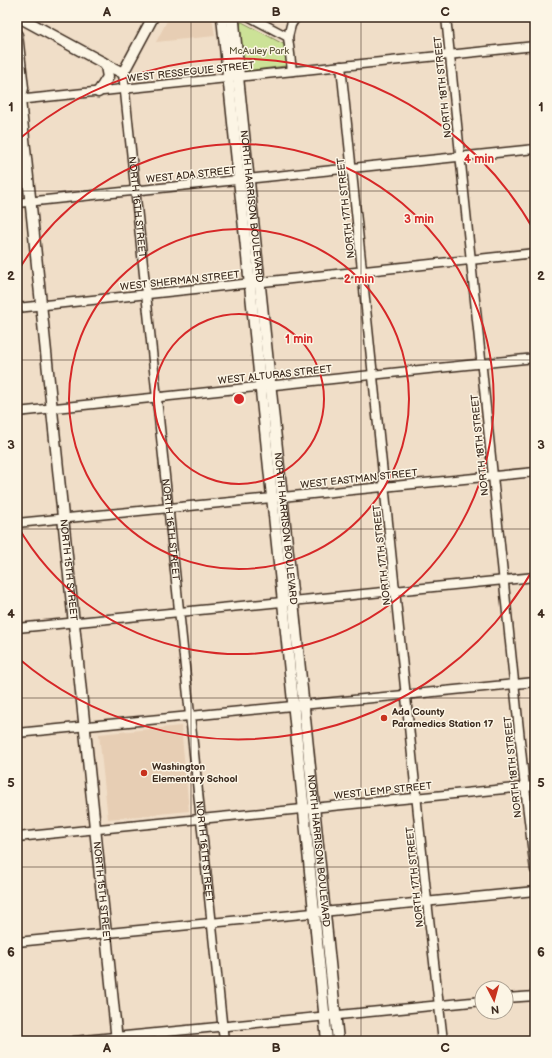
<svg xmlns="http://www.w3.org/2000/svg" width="552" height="1058" font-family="'Balsamiq Sans',sans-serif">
<rect width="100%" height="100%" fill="#f0dec8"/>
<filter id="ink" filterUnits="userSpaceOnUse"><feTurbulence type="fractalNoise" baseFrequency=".025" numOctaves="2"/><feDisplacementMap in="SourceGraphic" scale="8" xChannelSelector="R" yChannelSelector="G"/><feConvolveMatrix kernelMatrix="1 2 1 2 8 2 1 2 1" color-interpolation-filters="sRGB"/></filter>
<g filter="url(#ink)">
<g fill="#e7ceb4">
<path d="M169 17H212L215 36 156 42Z"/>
<path d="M181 726 189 811 108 819 99 734Z"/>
</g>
<path fill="#cce297" stroke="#84865a" d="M241 22H242L287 46 288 60 285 66 247 71 244 69 240 25Z"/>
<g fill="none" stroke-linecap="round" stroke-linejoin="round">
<g stroke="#3b2a1e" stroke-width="11">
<g id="minor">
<path d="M250 17 288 37"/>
<path d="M446 17 524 779 535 870"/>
<path d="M341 66 427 901 443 1041"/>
<path d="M292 71 288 37 291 25 296 17"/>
<path id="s1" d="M123 73 224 1041"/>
<path d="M17 100 535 46"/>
<path d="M17 203 535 149"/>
<path d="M17 308 535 253"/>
<path d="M17 412 535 358"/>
<path d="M17 523 535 472"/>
<path d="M17 628 535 577"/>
<path d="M17 733 535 682"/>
<path d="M17 837 535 786"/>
<path d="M17 942 535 891"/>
<path d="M506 998 535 996"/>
<path d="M74 1041 482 1001"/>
</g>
</g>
<g stroke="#3b2a1e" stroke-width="13">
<g id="tertiary">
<path d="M19 17 111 67 123 73 153 17"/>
<path d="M222 17 283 602 327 1041"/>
<path d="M17 35 23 88 20 100"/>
<path id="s2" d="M238 77 293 601 338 1041"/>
<path d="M98 92 103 85 108 77 106 66 102 62"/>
<path id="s3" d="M17 93 20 100 117 1041"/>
</g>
</g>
<g stroke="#3b2a1e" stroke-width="15">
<path id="secondary" d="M232 17 233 22 238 77"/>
</g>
<use href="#minor" stroke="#fcf5e5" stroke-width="8"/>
<use href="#tertiary" stroke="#fcf5e5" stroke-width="10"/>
<use href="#secondary" stroke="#fcf5e5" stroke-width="12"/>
</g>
</g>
<path fill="none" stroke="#3b2a1e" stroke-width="1" stroke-opacity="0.55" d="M191 17V1041M361 17V1041M17 191H535M17 360H535M17 529H535M17 698H535M17 867H535"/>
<g fill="none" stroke="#d62828" stroke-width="2">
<circle cx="239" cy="399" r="85"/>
<circle cx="239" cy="399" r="170"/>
<path d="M17 273A255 255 0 1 1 17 525"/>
<path d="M535 566A340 340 0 0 1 18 658M18 140A340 340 0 0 1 535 232"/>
</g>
<g fill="#c8321e" stroke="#fcf5e5" stroke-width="1.5">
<circle cx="384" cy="718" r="4"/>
<circle cx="144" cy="773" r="4"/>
</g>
<g text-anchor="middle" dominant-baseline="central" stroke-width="3" stroke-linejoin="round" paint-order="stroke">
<g font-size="10" fill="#5f583c" stroke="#fcf5e5">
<text x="259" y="51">McAuley Park</text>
</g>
<g font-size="10" fill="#3b2a1e" stroke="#fcf5e5">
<text transform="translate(191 72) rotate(-6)">WEST RESSEGUIE STREET</text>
<text transform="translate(443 87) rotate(-96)">NORTH 18TH STREET</text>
<text transform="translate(191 175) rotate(-6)">WEST ADA STREET</text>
<text stroke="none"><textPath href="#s1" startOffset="135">NORTH 16TH STREET</textPath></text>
<text stroke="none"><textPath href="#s2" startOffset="130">NORTH HARRISON BOULEVARD</textPath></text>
<text transform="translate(346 208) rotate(-96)">NORTH 17TH STREET</text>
<text transform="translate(180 281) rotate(-6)">WEST SHERMAN STREET</text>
<text transform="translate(275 375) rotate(-6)">WEST ALTURAS STREET</text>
<text transform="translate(480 445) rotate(-96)">NORTH 18TH STREET</text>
<text transform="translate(359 479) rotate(-6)">WEST EASTMAN STREET</text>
<text stroke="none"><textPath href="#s1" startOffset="459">NORTH 16TH STREET</textPath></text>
<text stroke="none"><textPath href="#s2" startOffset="454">NORTH HARRISON BOULEVARD</textPath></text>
<text transform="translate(382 555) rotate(-96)">NORTH 17TH STREET</text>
<text stroke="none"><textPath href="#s3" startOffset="480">NORTH 15TH STREET</textPath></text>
<text transform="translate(513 767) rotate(-96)">NORTH 18TH STREET</text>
<text transform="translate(383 791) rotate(-6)">WEST LEMP STREET</text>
<text stroke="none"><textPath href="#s2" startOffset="778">NORTH HARRISON BOULEVARD</textPath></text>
<text stroke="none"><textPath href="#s1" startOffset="783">NORTH 16TH STREET</textPath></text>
<text transform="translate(415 877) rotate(-96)">NORTH 17TH STREET</text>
<text stroke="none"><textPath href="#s3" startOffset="804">NORTH 15TH STREET</textPath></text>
</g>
<g font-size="10" font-weight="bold" fill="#3b2a1e" stroke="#fcf5e5" text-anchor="start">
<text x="392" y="712">Ada County<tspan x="392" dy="12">Paramedics Station 17</tspan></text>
<text x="152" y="767">Washington<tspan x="152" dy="12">Elementary School</tspan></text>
</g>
</g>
<circle cx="239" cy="399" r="6" fill="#d62828" stroke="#fcf5e5" stroke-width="2"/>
<g font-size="12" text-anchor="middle" font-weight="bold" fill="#d62828" stroke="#fcf5e5" stroke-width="3" stroke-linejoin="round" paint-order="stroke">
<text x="479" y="163">4 min</text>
<text x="419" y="223">3 min</text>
<text x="359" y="283">2 min</text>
<text x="299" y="343">1 min</text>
</g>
<rect width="552" height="1058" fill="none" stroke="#fcf5e5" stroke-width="44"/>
<g transform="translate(494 1000) rotate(174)"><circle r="19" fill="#fcf5e5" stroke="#afa495"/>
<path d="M0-3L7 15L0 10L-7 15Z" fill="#c8321e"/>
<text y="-6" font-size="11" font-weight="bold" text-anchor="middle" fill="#3b2a1e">N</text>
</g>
<rect x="22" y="22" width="508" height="1014" fill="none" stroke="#3b2a1e" stroke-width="1.5"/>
<g font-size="13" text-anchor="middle" font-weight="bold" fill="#3b2a1e">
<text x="107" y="16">A</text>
<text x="276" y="16">B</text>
<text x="445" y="16">C</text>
<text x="11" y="111">1</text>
<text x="541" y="111">1</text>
<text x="11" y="280">2</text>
<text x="541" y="280">2</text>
<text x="11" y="449">3</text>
<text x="541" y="449">3</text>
<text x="11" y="618">4</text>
<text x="541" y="618">4</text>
<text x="11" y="787">5</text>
<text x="541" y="787">5</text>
<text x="11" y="956">6</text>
<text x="541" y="956">6</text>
<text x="107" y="1052">A</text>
<text x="276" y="1052">B</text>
<text x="445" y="1052">C</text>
</g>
</svg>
